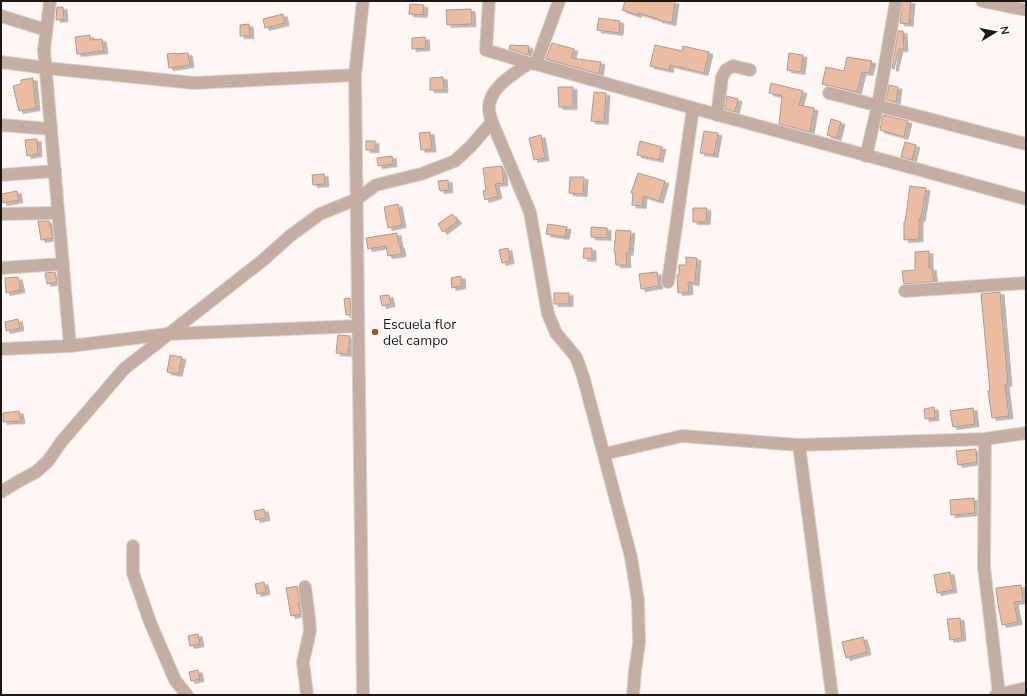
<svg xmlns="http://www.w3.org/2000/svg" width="1027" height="696" font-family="'Nunito Sans',sans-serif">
<defs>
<filter id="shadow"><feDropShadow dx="4" dy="2.5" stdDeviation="0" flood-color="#0004"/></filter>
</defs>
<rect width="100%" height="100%" fill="#fff7f3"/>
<g fill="#ebbba2" stroke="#ac9b92" filter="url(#shadow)">
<path d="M625 1H675L672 23 658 20V19L638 13 637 15 622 10Z"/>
<path d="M903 1H911L909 24 900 23Z"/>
<path d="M410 4 424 5 423 15 409 14Z"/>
<path d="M57 7H63L64 19 56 20Z"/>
<path d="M471 9 472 24 447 25 446 10Z"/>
<path d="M283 14 285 23 265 28 263 19Z"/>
<path d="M599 18 620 21 619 33 597 30Z"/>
<path d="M249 24 250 36H240V25Z"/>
<path d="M898 31H903L904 49H899L894 69 892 68Z"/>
<path d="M90 35V40L102 39 104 51 77 54 75 37Z"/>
<path d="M425 37 426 48 412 49V38Z"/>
<path d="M552 43 574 49 571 58 601 62 599 74 546 59Z"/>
<path d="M510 45 529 46 528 55 509 49Z"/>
<path d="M655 45 682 51 683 46 709 52 704 73 670 65 669 70 650 66Z"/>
<path d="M176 53 177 54 188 53 190 65 169 68 167 54Z"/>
<path d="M789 53 803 55 801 72 787 70Z"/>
<path d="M847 57 872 61 869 73 862 72 857 92 822 84 826 67 844 71Z"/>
<path d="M443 77 444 90H430V78Z"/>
<path d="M33 78 36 108 19 111 13 86 21 84V80Z"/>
<path d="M771 83 803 91 799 105 814 108 810 132 779 124 782 96 769 93Z"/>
<path d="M889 85 898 87 896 102 886 100Z"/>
<path d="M558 87H573V107H559Z"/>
<path d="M594 92 606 93 604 122 591 121Z"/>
<path d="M727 96 738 99 735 112 725 109Z"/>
<path d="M883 115 908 121 904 137 880 130Z"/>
<path d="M831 119 841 122 837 138 827 135Z"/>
<path d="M704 131 718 133 714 155 700 153Z"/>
<path d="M430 132 432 149 421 150 419 133Z"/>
<path d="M541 135 545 158 534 160 529 138Z"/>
<path d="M37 139 38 154 27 156 25 140Z"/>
<rect x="366" y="141" width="9" height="9"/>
<path d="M640 141 662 147 659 160 637 155Z"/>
<path d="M905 142 916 145 912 160 901 157Z"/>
<path d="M392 156 393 164 378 166 377 158Z"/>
<path d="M502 166 504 183 495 184 498 196 485 200 483 191 486 190 483 168Z"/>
<path d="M638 173 665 181 659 201 643 196 642 206 632 205 633 193H631Z"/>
<path d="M324 174 325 184 313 185 312 175Z"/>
<path d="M570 177H584L583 194 569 193Z"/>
<path d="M448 180 449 190 440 191 438 181Z"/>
<path d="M910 186 926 188 921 219H919V239L904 240V222H905Z"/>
<path d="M17 191 19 200 3 203 1 194Z"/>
<path d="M398 204 402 225 388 228 384 207Z"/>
<path d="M693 208H707L706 222H693Z"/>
<path d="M452 214 458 221 443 232 438 224Z"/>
<path d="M38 221H49L53 238 41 240Z"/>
<path d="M548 224 567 227 565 237 546 234Z"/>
<path d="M591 227 607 228V238L591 237Z"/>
<path d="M616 230 631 231 629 253H626L627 265H616L615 252H614Z"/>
<path d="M397 233 399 245H400L402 254 388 256 386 246 368 249 366 238Z"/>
<path d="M508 248 510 261 502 263 499 250Z"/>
<path d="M584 248H592V259L583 258Z"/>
<path d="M929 251V268H932L934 282 904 284 902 271 915 270V252Z"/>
<path d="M686 257 697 258 695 283 688 282 689 292 678 293 677 275H679V265H686Z"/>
<path d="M55 272 57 282 47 284 45 273Z"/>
<path d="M657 272 659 286 641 289 639 274Z"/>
<path d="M461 276 462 286 452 288 451 278Z"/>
<path d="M18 277 21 290 6 293 5 278Z"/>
<path d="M1000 292 1008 384H1005L1009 416 992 418 988 391H990L981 294Z"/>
<rect x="554" y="293" width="15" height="11"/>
<path d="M389 295 391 304 382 306 380 296Z"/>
<path d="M350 298 351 315H346L344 299Z"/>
<path d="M18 319 20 328 6 331 5 322Z"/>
<path d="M338 335 350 336 348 354 336 353Z"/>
<path d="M170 355 182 357 178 374 167 372Z"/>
<path d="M934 407 935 418 925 419 924 409Z"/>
<path d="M973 408 975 424 953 427 950 411Z"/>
<path d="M19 411 21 421 3 422V413Z"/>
<path d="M976 449 977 462 958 465 956 451Z"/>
<path d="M974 498 975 513 951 515 950 500Z"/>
<path d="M264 509 266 518 256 520 254 511Z"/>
<path d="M950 572 953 590 937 593 934 575Z"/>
<path d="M264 582 266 592 257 594 255 584Z"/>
<path d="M1021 585 1023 601 1014 602 1018 622 1002 625 998 604 996 588Z"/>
<path d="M297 586 300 603 298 604 301 614 291 616 286 588Z"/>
<path d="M960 618 962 638 950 640 947 619Z"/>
<path d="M198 634 200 644 190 646 188 636Z"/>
<path d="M863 637 867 652 846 658 842 642Z"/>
<path d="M198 670 200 679 191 681 189 672Z"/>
</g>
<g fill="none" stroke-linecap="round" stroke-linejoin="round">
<g stroke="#dbd3cf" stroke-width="14">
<g id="minor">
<path d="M50 1 44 50 70 346"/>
<path d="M489 1 486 50 529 63 536 64 693 108 1026 199"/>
<path d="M982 1 1026 10"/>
<path d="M1 16 46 30"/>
<path d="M1 62 46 68 194 83 355 75"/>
<path d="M529 63C514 74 491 86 489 106 489 111 490 117 492 122L530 212 548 314 556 333 576 357 583 376 631 557 638 601 639 643 635 671 633 695"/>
<path d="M536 64 559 1"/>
<path d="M829 93 1026 144"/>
<path d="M717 115 722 77 726 70 733 66 750 70"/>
<path d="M1 125 51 129"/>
<path d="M866 156 878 105 896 1"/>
<path d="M1 175 55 171"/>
<path d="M1 214 58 213"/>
<path d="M1 268 63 264"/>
<path d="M668 282 693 108"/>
<path d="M905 291 1026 283"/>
<path d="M1 349 70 346 168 334 358 326"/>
<path d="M985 439 984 567 999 694"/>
<path d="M799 445 832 695"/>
<path d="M604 454 682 436 799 445 985 439 1026 433"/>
<path d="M1 492 19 481 36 472 48 461 62 441 124 369 262 261 290 236 320 214 357 199 376 185 421 174 455 161 471 146 492 122"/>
<path d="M133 546V573L150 622 175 680 187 695"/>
<path d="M305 587 309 618 310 631 303 662 307 695"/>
<path d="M363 695 355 75 363 1"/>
<path d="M996 695 1026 688"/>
</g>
</g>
<use href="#minor" stroke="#c4aea3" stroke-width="12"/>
</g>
<circle fill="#9b552b" stroke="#fff" stroke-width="1.5" cx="375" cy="332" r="4"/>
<g text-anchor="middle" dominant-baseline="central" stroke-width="3" stroke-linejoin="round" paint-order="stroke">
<g font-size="14" fill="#1d1714" stroke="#fff" text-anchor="start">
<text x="383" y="324">Escuela flor<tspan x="383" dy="16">del campo</tspan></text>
</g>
</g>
<rect width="1027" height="696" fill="none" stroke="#1d1714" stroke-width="4"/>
<g transform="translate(995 32) rotate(80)" stroke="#ffffff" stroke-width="3" paint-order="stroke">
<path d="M0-3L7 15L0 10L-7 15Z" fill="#1d1714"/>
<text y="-6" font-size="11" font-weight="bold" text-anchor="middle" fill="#1d1714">N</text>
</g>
</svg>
